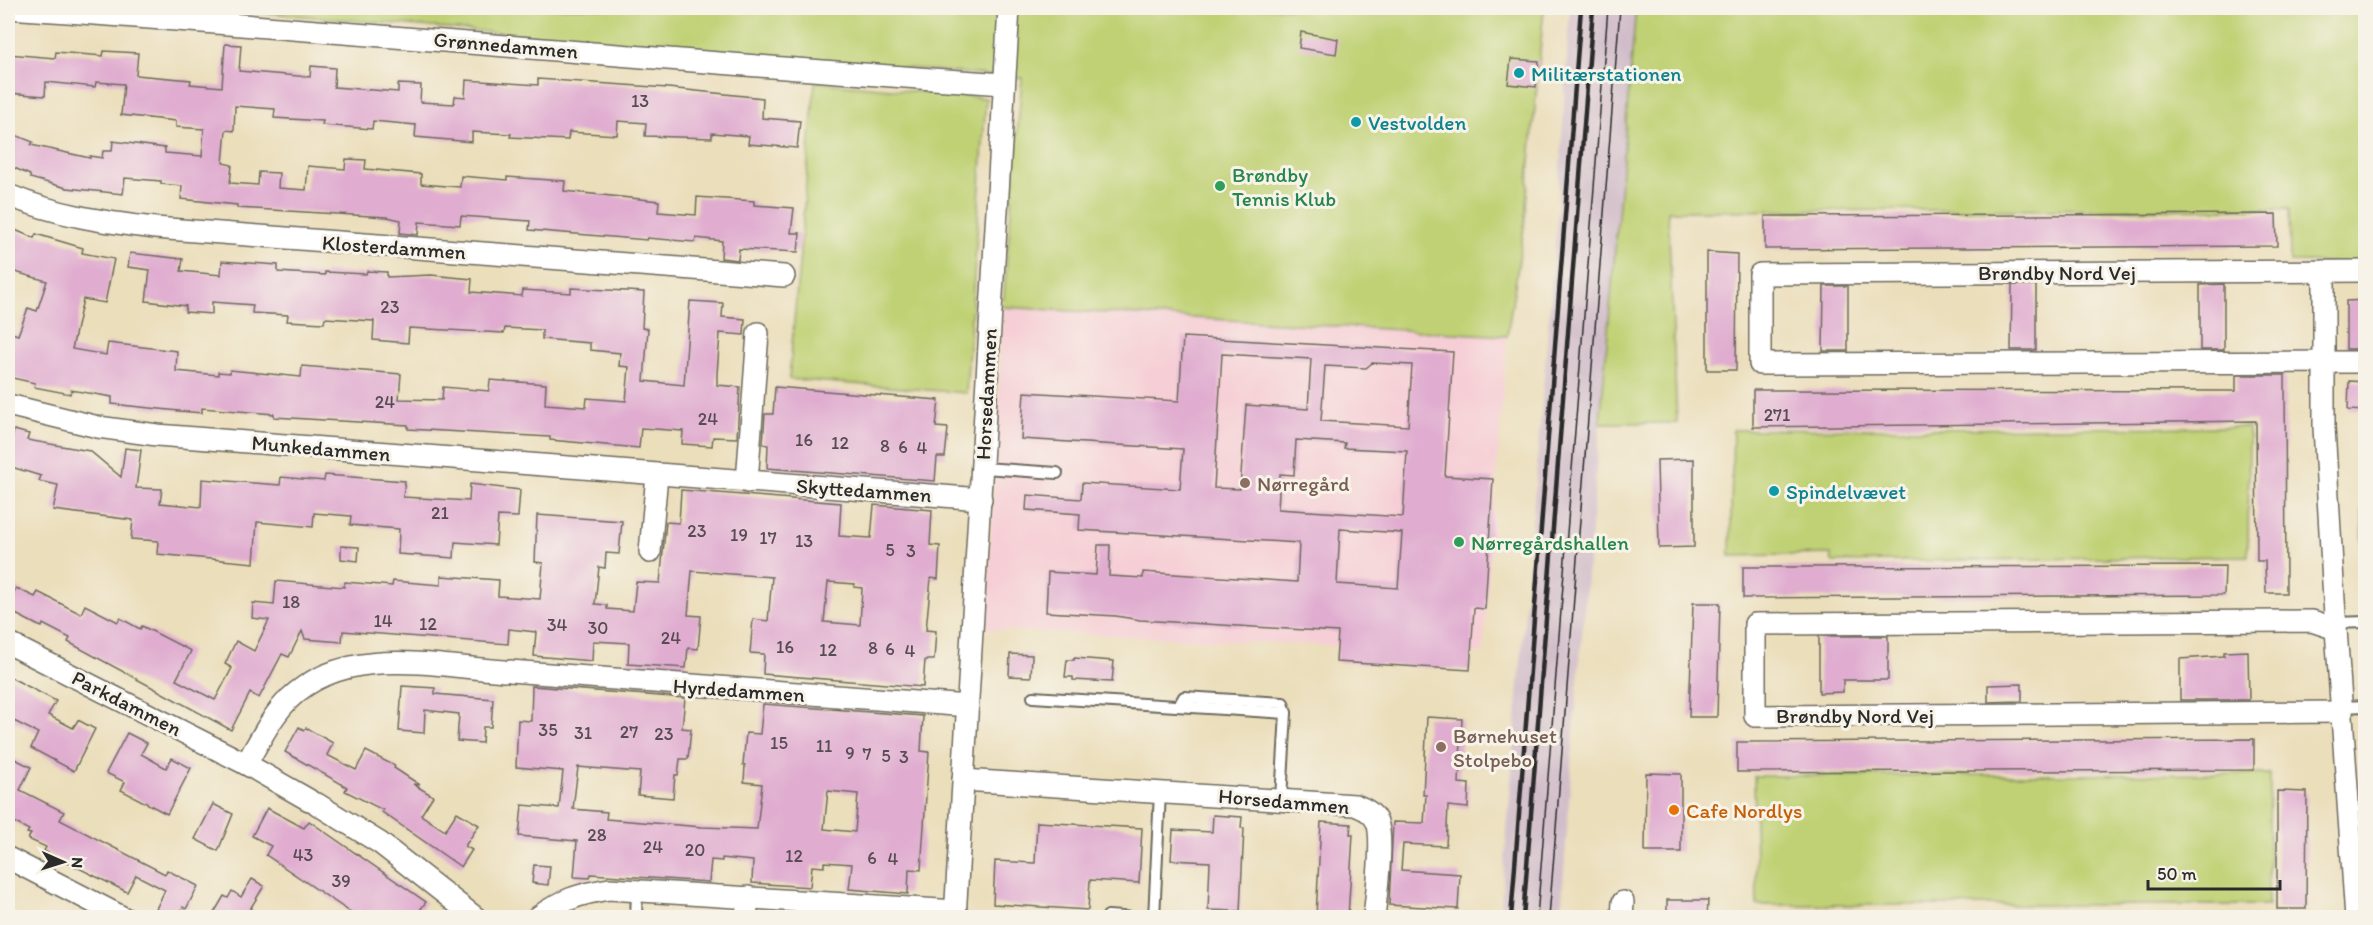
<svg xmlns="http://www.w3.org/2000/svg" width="2373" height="925" font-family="Itim,sans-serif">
<rect width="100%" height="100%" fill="#f7f3e8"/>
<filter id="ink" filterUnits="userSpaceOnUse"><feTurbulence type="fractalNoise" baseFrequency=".0167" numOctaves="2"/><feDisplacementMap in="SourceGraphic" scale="12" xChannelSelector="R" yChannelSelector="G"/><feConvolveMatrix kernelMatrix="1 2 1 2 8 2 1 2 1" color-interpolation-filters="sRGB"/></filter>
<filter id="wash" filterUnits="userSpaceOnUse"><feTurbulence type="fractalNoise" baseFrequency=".008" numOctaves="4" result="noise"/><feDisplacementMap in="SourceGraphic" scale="24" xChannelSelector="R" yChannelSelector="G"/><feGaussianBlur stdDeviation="1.35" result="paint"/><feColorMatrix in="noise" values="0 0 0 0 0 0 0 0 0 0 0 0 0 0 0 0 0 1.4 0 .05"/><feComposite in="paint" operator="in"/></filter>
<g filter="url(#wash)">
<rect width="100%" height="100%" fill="#ebdebb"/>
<path fill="#f6cfd6" d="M1003 307 1507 336 1483 653 986 629Z"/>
<path fill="#d1bdc9" d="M1570 8H1636L1575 715 1561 915 1564 917H1500L1557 219Z"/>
<g fill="#c0d174" stroke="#767e50" stroke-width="1.5">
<path d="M210 8H1544L1524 227 1507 336 1003 307 1022 78Z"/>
<path d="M1636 8H2365V263L2290 262 2289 209 1668 211 1677 423H1600Z"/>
<path d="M815 82 986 98 966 393 789 379Z"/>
<path d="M2249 427 2248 556 1832 562 1831 554 1730 556 1733 430Z"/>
<path d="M2363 434H2366L2365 610H2362Z"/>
<path d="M2270 774 2268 905H1757L1754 776Z"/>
</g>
<g id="blocks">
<g fill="#e0add0" fill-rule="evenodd">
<path d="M1301 32 1338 39 1336 54 1299 48Z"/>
<path d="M225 44 241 45 239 71 310 77 311 66 335 68 334 87 398 92V84L421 85 420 102 454 104 455 96 465 97 466 80 538 85V79L668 88 763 98 762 118 800 121 797 148 748 144 749 136 712 133V138L645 136 646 123 618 121 617 135 569 132 568 140 510 137 511 134 472 132V142L415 137 416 125 373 121 372 129 322 125 323 121 274 118 275 109 235 106 234 131 226 130 223 163 232 165 230 183 258 185 259 172 279 173 278 188 306 190 308 166 345 169 346 159 366 160 365 169 421 174V184L460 187 461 176 507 180V177L565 181 564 191 659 201 658 212 696 215 697 197 754 201V205L794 208 791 233H800L798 252 739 249 738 260 721 258 722 241 696 238 695 242 647 238V240L529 230 530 221 461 216 460 225 419 222 418 235 400 233 401 220 387 217 237 208V205L181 199 182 186 161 184V181L125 178 123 194 67 188 30 178V175L8 165V132L33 142 31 145 90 158V156L102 158 103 151H112L113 141 165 148V153L202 156 204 129 176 127V121L121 115 124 84 96 82 95 87 46 82 45 96 8 93V54L55 58 56 52 103 56 104 51 138 53 136 75 191 80 190 84 222 87Z"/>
<path d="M1511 59 1539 61 1536 87 1508 84Z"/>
<path d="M2276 214 2277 246 1765 249V216Z"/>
<path d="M8 227 34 238 36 234 83 248 82 253 114 259 105 303 83 299 72 349 106 355 108 343 177 351 176 371 218 375V372L230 373V370L301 377 302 366 401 374 399 399 442 400 443 387 489 391 490 380 546 384 545 404 586 407 587 398 626 401 629 367 619 366 620 353 590 350V343L542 339V330L505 328 504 333 409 328 408 343 373 340 374 321 325 318 324 323 287 321 288 315 252 313 253 305 212 302V314L185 312 186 306 146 301 150 270 128 267 130 253 183 259 181 271 221 275 222 261 278 265V272L325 275V272L366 274 367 271 387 272V277L431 275 472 279 471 292 522 296 523 290 571 293V288L644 292 642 328 648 329 644 381 684 385 690 301 723 303 722 317 745 319 744 335 720 333 717 374V385L740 387 737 438 713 437 712 446 682 444 683 431 641 428 639 448 550 440V437L444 431 408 429V425L274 417V414L202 408V413L179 411 112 404V397L71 390 70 394 34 387 35 383 8 377V332L18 335 28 308 37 311 47 281 8 270Z"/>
<path d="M1707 252 1737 254 1736 370H1707Z"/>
<path d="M2224 284V350H2200V285Z"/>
<path d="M2012 285H2036V350H2011Z"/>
<path d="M1824 286H1848V351H1823Z"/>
<path d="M2366 300V349H2346V301Z"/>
<path d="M1183 337 1453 352 1445 476 1493 479 1485 609 1474 608 1470 670 1336 662 1338 632 1140 620 1116 616 1046 612 1048 572 1096 575 1098 545H1110L1109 576 1143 578V572L1297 582 1299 543 1079 530 1080 514 1026 510 1027 495 1081 499 1082 483 1180 489 1183 449 1021 439 1024 392 1179 401ZM1222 354 1311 359 1308 409 1246 405 1240 489 1214 488ZM1372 363 1412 365 1408 426 1321 421 1325 366 1366 368ZM1296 440 1345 443 1344 448 1407 451 1403 517 1278 509 1280 474 1294 475ZM1340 529 1402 533 1398 588 1337 584Z"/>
<path d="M2236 375H2285L2286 593H2266L2265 561H2257L2256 421 1753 427V390L2236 391Z"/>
<path d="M2349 381 2366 382V411L2348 410Z"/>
<path d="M775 387 939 400 936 427 948 428 945 457H937L935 481 767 468 768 445 763 444 765 414H773Z"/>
<path d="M14 430 29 434 27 440 90 451 121 477 125 448 141 450 136 488 162 489 160 503 201 507 202 479 280 485 281 477 324 481 325 475 405 481 403 497 469 501 470 484 520 490 518 517 498 516 496 545 455 542 454 558 398 554 399 529 350 525 351 516 314 513 313 527 257 522 254 563 157 554 158 541 131 539 133 520 53 510 58 485 39 481 41 476 8 466V452Z"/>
<path d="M1694 459V547L1659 548 1657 460Z"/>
<path d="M681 490 841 503 839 536 871 538 874 505 932 510 930 545 940 546 938 579 931 578 926 630 936 631 934 660H925L923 687 763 674 764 654 750 653 753 619 768 621 772 577 692 571 688 615 701 616 698 649 688 648 686 668 628 664 629 643 593 641 592 661 534 656 536 632 509 629 508 644 343 631 342 642 305 639 302 631 289 657 282 654 259 698 250 693 231 730 68 642 70 638 43 624 42 627 37 625 8 610V603L16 588 35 597 38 592 81 614 85 605 118 622 120 618 140 629 142 626 191 651 176 680 215 700 232 668 225 664 236 641 254 651 269 620 252 618 253 603 274 605 276 581 344 587 345 582 392 586 393 581 441 585V576L499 580 498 596 540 599 543 563 535 562 537 515 622 521 619 554 606 553 605 568 599 567 595 604 607 605V609L633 611 636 582 660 583 666 522 679 523ZM828 582 855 584 854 587 862 588 860 625 824 622Z"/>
<path d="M341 546 359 547 358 561 341 559Z"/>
<path d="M2225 566 2224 595 1743 598V567Z"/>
<path d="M1693 603H1720L1717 717H1689Z"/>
<path d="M1819 636H1888V680H1843V692L1819 693Z"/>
<path d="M2248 651 2249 700H2180V659L2224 656V652Z"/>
<path d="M1010 654 1032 655 1031 677 1009 676Z"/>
<path d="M1074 658 1114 661 1112 682 1073 680V677H1065L1067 660H1074Z"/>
<path d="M8 676 56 701 48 715 73 728 78 720 95 729 74 771 31 748 38 733 8 718Z"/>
<path d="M2022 684V701L1988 702V685Z"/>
<path d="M402 686 435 688V694L493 699 491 727H483L482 743 457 741 459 714 425 710 424 733 399 731Z"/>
<path d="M532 686 685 698 682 728 691 729 688 759H680L678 775H675L673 798 638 795 640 772 578 767 573 809 607 812 606 819 702 827 757 829 762 784 744 782 745 765H743L746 733 760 734 763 704 923 716 921 751 929 752 921 870 909 869 908 894 849 889 852 864 824 862V867L812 866 810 887 752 883 753 861 722 858V861L711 860 709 882 591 874 590 878 574 877 577 841 519 836 522 805 559 808 563 771 516 767 518 720 531 721ZM828 791 858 794 855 832 824 829Z"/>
<path d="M1427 717 1462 719 1459 783 1469 784 1468 808 1448 806 1446 846 1403 844 1401 870 1460 874 1458 909 1389 905 1393 822 1424 823 1426 795H1423Z"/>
<path d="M299 727 304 730 306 728 333 743 327 755 356 770 366 751 395 766 394 768 420 785 413 784 433 796 421 815 445 831 457 812 479 825 465 846 472 850 461 867 382 812 383 810 345 791 347 787 285 752Z"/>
<path d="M127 733 147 743 141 754 166 768 172 758 191 768 167 814 121 790 125 782 106 773Z"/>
<path d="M2254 739V770L1737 772V742Z"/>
<path d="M15 759 31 767 20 790 64 812 60 820 165 874 167 870 198 886 186 909 183 907 178 918H172L156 909 165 890 136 875 127 892 44 851 46 847 28 839 31 834 27 833 29 830 8 819V776Z"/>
<path d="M1646 773 1681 774V852H1645Z"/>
<path d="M2277 791 2307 792 2306 909H2277Z"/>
<path d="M213 804 233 814 218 851 195 839Z"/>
<path d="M267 808 304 828 309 821 426 902 414 918H359L266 855 271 846 252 836Z"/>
<path d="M1213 815 1242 817 1241 828H1244L1240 911 1208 910 1210 862 1171 860 1173 830 1212 832Z"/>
<path d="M1037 822 1142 828 1139 883 1090 880 1088 910 993 904 995 861 1035 863Z"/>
<path d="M1321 822 1351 824 1350 834H1353L1348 918 1316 916Z"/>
<path d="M534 865 550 866 548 885 532 883Z"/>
<path d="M252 879 264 886 250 909 262 918H211L224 896 228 898 232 891 241 897Z"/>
<path d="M1667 900H1708L1707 918H1667Z"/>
</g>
</g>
</g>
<g filter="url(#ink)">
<use href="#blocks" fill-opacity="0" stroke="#6e6a5d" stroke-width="1.5"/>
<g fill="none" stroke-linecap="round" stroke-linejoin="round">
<g stroke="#6e6a5d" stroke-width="14">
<g id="lane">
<path d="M983 468 1057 473"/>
<path d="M2335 623 2366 622"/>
<path d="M1033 697 1286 713 1281 799"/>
<path d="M1179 706 1184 697 1283 703 1286 713"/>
<path d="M2341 707 2366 706"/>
<path d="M1108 916 1136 918"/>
<path d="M636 918 637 891"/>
<path d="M1154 918 1160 792"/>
</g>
</g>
<g stroke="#6e6a5d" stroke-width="24">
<g id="street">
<path d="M8 8C340 30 672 62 1004 84"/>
<path d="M8 195C56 215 103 222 155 228L784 276"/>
<path d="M2324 271V427L2334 600 2356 918"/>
<path d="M2366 271 1760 274V364L2366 362"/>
<path d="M8 405 98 427 157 435 981 499"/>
<path d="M747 482 758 333"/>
<path d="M650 552 657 475"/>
<path d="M2336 629 2312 621 1755 624V716L2342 712"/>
<path d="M8 643 246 764 309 800"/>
<path d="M510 671 968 706"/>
<path d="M246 764C259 742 271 717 289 699 346 644 433 666 504 671"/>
<path d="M963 780 1355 805C1365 809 1372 812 1377 822 1384 840 1376 896 1374 918"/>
<path d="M317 804 380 843 476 918"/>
<path d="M8 858 124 918"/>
<path d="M537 918C561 900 579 894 609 889L956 911"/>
<path d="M746 918 748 897"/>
<path d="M955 918 1009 8"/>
<path d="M1622 918 1623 902"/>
</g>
</g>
<use href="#lane" stroke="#fff" stroke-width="10"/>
<use href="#street" stroke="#fff" stroke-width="21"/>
<g stroke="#2b2b2b" stroke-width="1.5">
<path d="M1537 918 1608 8"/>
<path d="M1549 918 1620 8"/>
</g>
<g stroke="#2b2b2b" stroke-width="4.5">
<path d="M1511 918 1581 8"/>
<path d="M1523 918 1593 8"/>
</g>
</g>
</g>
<g fill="#0f9aa8" stroke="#f7f3e8" stroke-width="2">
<circle cx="1519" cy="73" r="6"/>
<circle cx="1356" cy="122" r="6"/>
<circle cx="1774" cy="491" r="6"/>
</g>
<g fill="#2e9e5b" stroke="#f7f3e8" stroke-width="2">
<circle cx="1220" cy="186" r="6"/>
<circle cx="1459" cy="542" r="6"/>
</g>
<g fill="#8d6e63" stroke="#f7f3e8" stroke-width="2">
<circle cx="1245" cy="483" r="6"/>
<circle cx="1441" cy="747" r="6"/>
</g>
<circle fill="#e8710a" stroke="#f7f3e8" stroke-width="2" cx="1674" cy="810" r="6"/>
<g text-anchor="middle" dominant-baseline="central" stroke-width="6" stroke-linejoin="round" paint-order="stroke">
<g font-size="18" fill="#584c54">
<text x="640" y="101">13</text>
<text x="390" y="307">23</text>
<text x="385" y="402">24</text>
<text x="1777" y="415">271</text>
<text x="708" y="419">24</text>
<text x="804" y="440">16</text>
<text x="840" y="443">12</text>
<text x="885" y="446">8</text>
<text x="903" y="447">6</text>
<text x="922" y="448">4</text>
<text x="440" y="513">21</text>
<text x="697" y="531">23</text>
<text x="739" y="535">19</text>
<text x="768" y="538">17</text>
<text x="804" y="541">13</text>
<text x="890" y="550">5</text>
<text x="911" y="551">3</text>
<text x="291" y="602">18</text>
<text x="383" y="621">14</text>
<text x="428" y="624">12</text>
<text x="557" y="625">34</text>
<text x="598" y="628">30</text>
<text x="671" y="638">24</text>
<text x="785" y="647">16</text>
<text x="873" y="648">8</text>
<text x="890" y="649">6</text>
<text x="828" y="650">12</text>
<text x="910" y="651">4</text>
<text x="548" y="730">35</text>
<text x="629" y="732">27</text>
<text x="583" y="733">31</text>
<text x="664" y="734">23</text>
<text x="779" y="743">15</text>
<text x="824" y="746">11</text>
<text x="850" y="753">9</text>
<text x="867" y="754">7</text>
<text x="886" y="756">5</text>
<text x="904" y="757">3</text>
<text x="597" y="835">28</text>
<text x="653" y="847">24</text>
<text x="695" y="850">20</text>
<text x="303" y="855">43</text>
<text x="794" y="856">12</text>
<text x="872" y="858">6</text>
<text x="893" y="859">4</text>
<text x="341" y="881">39</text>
</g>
<g font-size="21" fill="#2b2b2b" stroke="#f7f3e8">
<text transform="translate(506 45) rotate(5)">Grønnedammen</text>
<text transform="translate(394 247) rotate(4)">Klosterdammen</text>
<text x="2057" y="272">Brøndby Nord Vej</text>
<text transform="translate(986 394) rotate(-87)">Horsedammen</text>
<text transform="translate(321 448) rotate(5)">Munkedammen</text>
<text transform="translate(864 490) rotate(4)">Skyttedammen</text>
<text transform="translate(739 690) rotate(4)">Hyrdedammen</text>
<text transform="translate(127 703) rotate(27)">Parkdammen</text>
<text x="1855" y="715">Brøndby Nord Vej</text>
<text transform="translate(1284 801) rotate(5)">Horsedammen</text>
</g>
<g font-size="21" fill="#0d838f" stroke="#f7f3e8" text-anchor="start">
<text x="1531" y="73">Militærstationen</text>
<text x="1368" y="122">Vestvolden</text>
<text x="1786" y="491">Spindelvævet</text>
</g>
<g font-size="21" fill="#27864d" stroke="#f7f3e8" text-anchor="start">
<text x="1232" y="174">Brøndby<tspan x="1232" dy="24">Tennis Klub</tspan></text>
<text x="1471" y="542">Nørregårdshallen</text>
</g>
<g font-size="21" fill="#785e54" stroke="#f7f3e8" text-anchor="start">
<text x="1257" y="483">Nørregård</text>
<text x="1453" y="735">Børnehuset<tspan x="1453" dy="24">Stolpebo</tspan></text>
</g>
<g font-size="21" fill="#c56008" stroke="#f7f3e8" text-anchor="start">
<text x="1686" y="810">Cafe Nordlys</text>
</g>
</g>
<rect width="2373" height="925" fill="none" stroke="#f7f3e8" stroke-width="30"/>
<g transform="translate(63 862) rotate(93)" stroke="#f7f3e8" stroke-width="4.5" paint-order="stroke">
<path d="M0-4.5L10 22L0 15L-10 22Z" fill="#2b2b2b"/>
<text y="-9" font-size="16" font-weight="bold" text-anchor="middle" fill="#2b2b2b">N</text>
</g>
<path d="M2148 880v9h132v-9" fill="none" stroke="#2b2b2b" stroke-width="3"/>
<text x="2157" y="880" font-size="18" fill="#2b2b2b" stroke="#f7f3e8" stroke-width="4.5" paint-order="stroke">50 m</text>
</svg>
